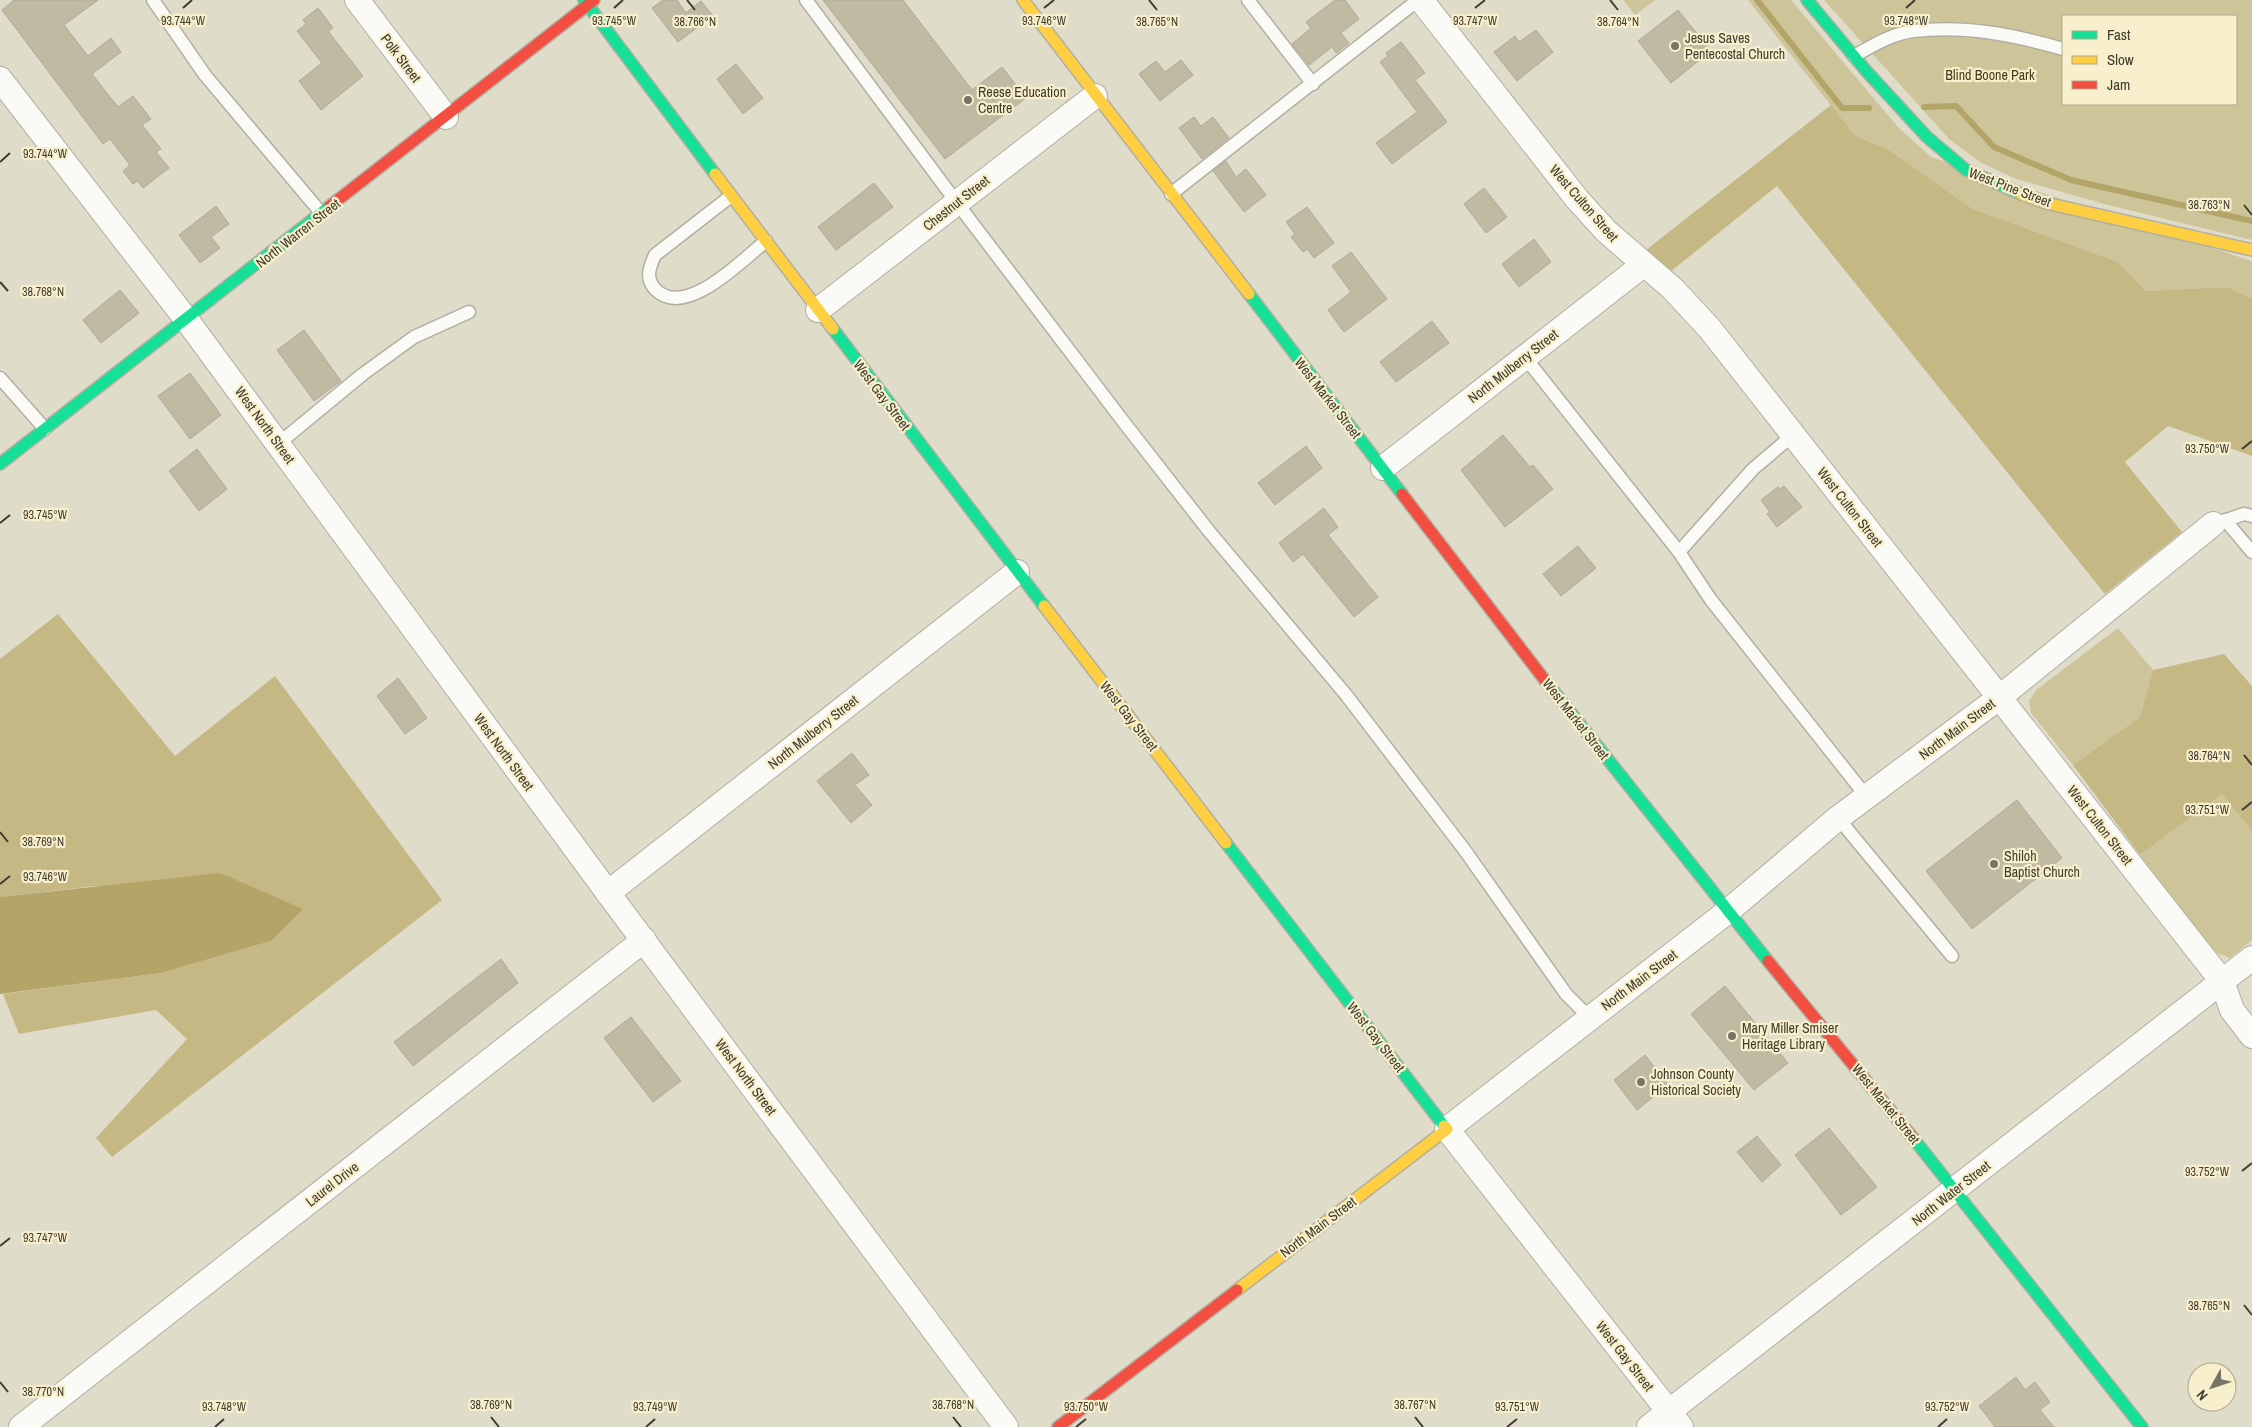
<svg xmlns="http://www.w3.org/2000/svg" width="2252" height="1427" font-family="'Archivo Narrow',sans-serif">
<rect width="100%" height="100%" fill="#e0dcca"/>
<g fill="#cec49a" fill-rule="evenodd">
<path d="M1623 0H1655L1635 15Z"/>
<path d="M1748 0H1791L1897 126 1931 157 2252 261V298L2227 287 2146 291 2118 262 1973 209 1889 150 1854 135Z"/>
<path d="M1824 0H2252V240L2108 205 2016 179 1980 162 1949 139ZM2063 16H2236V104H2063Z"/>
<path d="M2118 628 2153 670 2140 717 2073 765 2031 713 2029 701 2036 690Z"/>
<path d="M2222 794 2252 831V940L2230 958 2217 953 2204 942 2140 855Z"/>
</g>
<g fill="#c5b885">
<path d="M1831 105 1854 135 1889 150 1973 209 2118 262 2146 291 2227 287 2252 298V456L2168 426 2125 462 2182 532 2105 594 1777 186 1670 272 1646 250Z"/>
<path d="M58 614 175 756 275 676 442 900 112 1157 96 1138 187 1039 156 1010 19 1034 3 994 161 973 271 941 95 886 0 897V659Z"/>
<path d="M2224 654 2252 686V831L2222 794 2140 855 2073 765 2140 717 2153 670Z"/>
</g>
<path fill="#b3a467" d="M220 873 303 909 271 941 161 973 0 994V897Z"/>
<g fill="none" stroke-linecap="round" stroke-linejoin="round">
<g stroke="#b3a467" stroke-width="6">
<path d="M1757 0 1842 108H1869"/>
<path d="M1924 107 1956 106 1994 147 2071 180 2252 221"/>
</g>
</g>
<g fill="#c0baa2" stroke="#adaa9c">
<path d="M14 0H98L64 25 88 56 111 38 121 52 92 74 118 107 133 96 151 119 142 125 161 149 156 152 169 168 143 188 138 181 133 184 123 171 130 165 110 139 103 144 2 10Z"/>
<path d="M663 0H677L686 13 701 1 713 16 678 42 652 8Z"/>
<path d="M823 0H903L972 90 1002 67 1026 98 945 159Z"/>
<path d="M1335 0H1345L1359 19 1341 33 1349 43 1336 53 1332 47 1309 65 1292 44 1311 28 1306 22Z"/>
<path d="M318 8 333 28 328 31 363 76 321 110 299 81 322 63 297 31 306 24 303 20Z"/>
<path d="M1678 10 1711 51 1671 83 1638 41Z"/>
<path d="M1536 30 1553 52 1517 81 1494 52 1515 36 1519 42Z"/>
<path d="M1401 42 1425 73 1415 80 1447 122 1392 164 1376 143 1417 112 1380 62 1388 56 1386 53Z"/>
<path d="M1181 60 1193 75 1160 101 1139 74 1156 61 1165 72Z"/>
<path d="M736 64 763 98 743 114 717 79Z"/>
<path d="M1194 117 1201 126 1213 117 1229 138 1202 159 1179 128Z"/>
<path d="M1226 161 1236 177 1246 169 1266 195 1244 212 1213 171Z"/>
<path d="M874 183 893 207 836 250 818 227Z"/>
<path d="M1484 188 1507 217 1486 233 1464 204Z"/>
<path d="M216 206 229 224 211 237 220 248 200 263 179 235Z"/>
<path d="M1307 207 1334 243 1314 258 1307 249 1303 252 1291 237 1295 234 1286 222Z"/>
<path d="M1534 239 1551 262 1519 287 1502 264Z"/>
<path d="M1351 252 1387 299 1344 332 1328 310 1351 292 1332 266Z"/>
<path d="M120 290 139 313 101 343 83 320Z"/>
<path d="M1432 321 1449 343 1396 382 1380 362Z"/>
<path d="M304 330 341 381 314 401 277 350Z"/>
<path d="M190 373 221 415 190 439 158 396Z"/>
<path d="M1503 435 1530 467 1533 465 1553 489 1505 527 1461 470Z"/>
<path d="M1306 446 1322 468 1275 505 1258 483Z"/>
<path d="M197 449 227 489 199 511 169 471Z"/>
<path d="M1784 486 1802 507 1777 527 1767 514 1770 512 1761 500 1778 487 1780 489Z"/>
<path d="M1324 508 1338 527 1328 535 1378 597 1354 617 1303 554 1293 562 1279 543Z"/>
<path d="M1578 546 1596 568 1561 596 1543 574Z"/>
<path d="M398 678 427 718 405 734 377 696Z"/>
<path d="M852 753 869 775 855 785 872 805 851 823 817 781Z"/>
<path d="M2017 800 2062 858 1972 929 1926 871Z"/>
<path d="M501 959 518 983 413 1066 394 1042Z"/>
<path d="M1725 986 1788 1063 1754 1090 1691 1014Z"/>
<path d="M631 1017 681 1081 653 1102 604 1038Z"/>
<path d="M1645 1055 1668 1085 1637 1110 1614 1080Z"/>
<path d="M1829 1128 1877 1187 1841 1215 1795 1155Z"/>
<path d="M1757 1136 1781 1165 1762 1182 1737 1152Z"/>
<path d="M2016 1377 2025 1390 2035 1382 2050 1402 2040 1410 2054 1427H1995L1979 1406Z"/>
</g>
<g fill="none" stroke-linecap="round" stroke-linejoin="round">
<g stroke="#b2afa1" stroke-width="15">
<g id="lane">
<path d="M153 0 205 75 322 214"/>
<path d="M806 0 957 203 1126 425 1208 530 1347 696 1466 852 1566 994 1589 1017"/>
<path d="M1248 0 1313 84"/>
<path d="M1854 56C1872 46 1893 33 1914 31 1965 25 2015 35 2063 49"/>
<path d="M1171 194 1418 0"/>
<path d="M731 196 655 255C649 268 645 279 656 290 686 319 742 260 766 241"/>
<path d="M1524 356 1679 552 1711 600 1866 796"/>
<path d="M0 378 45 429"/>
<path d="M278 444 363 374 414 337 469 312"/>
<path d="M2225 520 2252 552"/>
<path d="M2218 523 2244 514 2252 516"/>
<path d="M1679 552 1753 469 1793 435"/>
<path d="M1838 818 1952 956"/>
</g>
</g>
<g stroke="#b2afa1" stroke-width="26">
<g id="street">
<path d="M357 0 446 117"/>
<path d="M1421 0 1577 199 1606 231 1673 289 1710 329 2222 981 2232 1010 2252 1036"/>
<path d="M0 79 186 319 608 893 1006 1427"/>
<path d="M818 310 1095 96"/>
<path d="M1383 468 1643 265"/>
<path d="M608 893 1017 572"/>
<path d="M21 1427 644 940"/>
<path d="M1649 1427 2252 958"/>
<path d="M1681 1427 1447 1129 1727 912 1838 818 2000 697 2213 524"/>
</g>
</g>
<g stroke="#b2afa1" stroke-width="14">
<g id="fast">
<path d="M584 0 715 174"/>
<path d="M1807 0 1868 73 1927 137 1966 170 2021 194"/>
<path d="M1249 294 1402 494"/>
<path d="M833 329 1044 606"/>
<path d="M0 464 330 206"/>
<path d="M1544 679 1768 961"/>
<path d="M1226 843 1444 1126"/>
<path d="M1913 1138 2142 1427"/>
</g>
</g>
<g stroke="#b2afa1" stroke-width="14">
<g id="slow">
<path d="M1023 0 1249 294"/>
<path d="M715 174 833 329"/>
<path d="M2021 194 2046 203 2252 250"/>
<path d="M1044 606 1226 843"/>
<path d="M1237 1290 1447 1129 1444 1126"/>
</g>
</g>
<g stroke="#b2afa1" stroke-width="14">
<g id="jam">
<path d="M330 206 594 0"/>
<path d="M1402 494 1544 679"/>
<path d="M1768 961 1913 1138"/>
<path d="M1058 1427 1237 1290"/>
</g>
</g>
<use href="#lane" stroke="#fafaf7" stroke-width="12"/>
<use href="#street" stroke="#fafaf7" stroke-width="24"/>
<use href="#fast" stroke="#16e098" stroke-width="11"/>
<use href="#slow" stroke="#ffcf43" stroke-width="11"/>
<use href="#jam" stroke="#f24e42" stroke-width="11"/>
</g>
<path fill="none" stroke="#3f3b2e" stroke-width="2" d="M687 0 695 10M1149 0 1157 10M1610 0 1618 10M183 8 192 0M614 8 623 0M1044 8 1054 0M1475 8 1485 0M1906 8 1915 0M0 162 10 153M2244 205 2252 215M0 282 8 291M2242 449 2252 441M0 523 10 515M2244 755 2252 765M2242 810 2252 802M0 832 8 842M0 884 10 876M2242 1171 2252 1163M0 1246 10 1238M2244 1305 2252 1315M0 1382 8 1392M491 1417 499 1427M953 1417 961 1427M1415 1417 1423 1427M215 1427 224 1419M646 1427 655 1419M1076 1427 1086 1419M1507 1427 1517 1419M1938 1427 1947 1419"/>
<g fill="#777365" stroke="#f8efcd" stroke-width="2">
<circle cx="1675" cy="46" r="5"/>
<circle cx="968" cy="100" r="5"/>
<circle cx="1994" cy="864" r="5"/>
<circle cx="1732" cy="1036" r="5"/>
<circle cx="1641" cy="1082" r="5"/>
</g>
<g text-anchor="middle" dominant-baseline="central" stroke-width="4.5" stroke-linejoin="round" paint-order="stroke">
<g font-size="14" fill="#3f3b2e" stroke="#f8efcd" text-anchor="start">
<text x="1685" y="38">Jesus Saves<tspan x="1685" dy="16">Pentecostal Church</tspan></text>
<text x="978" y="92">Reese Education<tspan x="978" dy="16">Centre</tspan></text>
<text x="2004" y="856">Shiloh<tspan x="2004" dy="16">Baptist Church</tspan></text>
<text x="1742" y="1028">Mary Miller Smiser<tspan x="1742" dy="16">Heritage Library</tspan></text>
<text x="1651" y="1074">Johnson County<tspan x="1651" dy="16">Historical Society</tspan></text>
</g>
<g font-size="14" fill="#3f3b2e" stroke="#f8efcd">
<text transform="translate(401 58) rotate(53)">Polk Street</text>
<text transform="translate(2010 187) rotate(21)">West Pine Street</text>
<text transform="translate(956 203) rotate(-38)">Chestnut Street</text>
<text transform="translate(1584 203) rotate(49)">West Culton Street</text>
<text transform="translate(298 233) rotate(-38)">North Warren Street</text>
<text transform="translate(1513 366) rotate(-38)">North Mulberry Street</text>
<text transform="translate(882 395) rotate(53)">West Gay Street</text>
<text transform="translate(1328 398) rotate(52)">West Market Street</text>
<text transform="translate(265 425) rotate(54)">West North Street</text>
<text transform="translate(1850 507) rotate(52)">West Culton Street</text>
<text transform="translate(1129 716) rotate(52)">West Gay Street</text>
<text transform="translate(1576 719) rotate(52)">West Market Street</text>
<text transform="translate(1957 729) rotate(-37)">North Main Street</text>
<text transform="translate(813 732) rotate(-38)">North Mulberry Street</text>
<text transform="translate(504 752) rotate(54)">West North Street</text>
<text transform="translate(2100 825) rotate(52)">West Culton Street</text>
<text transform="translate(1639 980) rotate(-37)">North Main Street</text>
<text transform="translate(1376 1037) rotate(52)">West Gay Street</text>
<text transform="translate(746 1077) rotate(53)">West North Street</text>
<text transform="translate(1886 1104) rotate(51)">West Market Street</text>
<text transform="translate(332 1184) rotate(-38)">Laurel Drive</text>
<text transform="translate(1951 1193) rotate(-38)">North Water Street</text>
<text transform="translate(1318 1227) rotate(-37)">North Main Street</text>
<text transform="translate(1625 1356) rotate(52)">West Gay Street</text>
</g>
<g font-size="14" fill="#433a18" stroke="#f8efcd">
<text x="1990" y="75">Blind Boone Park</text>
</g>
</g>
<g font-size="12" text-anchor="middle" fill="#3f3b2e" stroke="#f8efcd" stroke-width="4.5" stroke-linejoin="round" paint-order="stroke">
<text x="614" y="25">93.745°W</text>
<text x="1906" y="25">93.748°W</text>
<text x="183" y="25">93.744°W</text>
<text x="1044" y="25">93.746°W</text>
<text x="1475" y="25">93.747°W</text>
<text x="695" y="26">38.766°N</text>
<text x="1157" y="26">38.765°N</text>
<text x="1618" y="26">38.764°N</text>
<text x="45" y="158">93.744°W</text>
<text x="2209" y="209">38.763°N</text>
<text x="43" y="296">38.768°N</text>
<text x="2207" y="453">93.750°W</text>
<text x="45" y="519">93.745°W</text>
<text x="2209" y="760">38.764°N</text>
<text x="2207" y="814">93.751°W</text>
<text x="43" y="846">38.769°N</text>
<text x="45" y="881">93.746°W</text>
<text x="2207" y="1176">93.752°W</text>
<text x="45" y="1242">93.747°W</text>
<text x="2209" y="1310">38.765°N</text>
<text x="43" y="1396">38.770°N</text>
<text x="491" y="1409">38.769°N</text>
<text x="953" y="1409">38.768°N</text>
<text x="1415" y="1409">38.767°N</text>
<text x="224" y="1411">93.748°W</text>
<text x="655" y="1411">93.749°W</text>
<text x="1086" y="1411">93.750°W</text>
<text x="1517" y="1411">93.751°W</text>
<text x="1947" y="1411">93.752°W</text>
</g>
<rect x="2062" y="15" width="175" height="90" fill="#f8efcd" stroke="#aea78d"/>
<rect x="2072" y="31" width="25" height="8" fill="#16e098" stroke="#aea78d"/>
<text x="2107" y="40" font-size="15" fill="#3f3b2e">Fast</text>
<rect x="2072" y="56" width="25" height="8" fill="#ffcf43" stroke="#aea78d"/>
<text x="2107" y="65" font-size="15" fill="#3f3b2e">Slow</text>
<rect x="2072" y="81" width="25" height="8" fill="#f24e42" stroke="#aea78d"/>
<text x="2107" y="90" font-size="15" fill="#3f3b2e">Jam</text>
<g transform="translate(2212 1387) rotate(230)"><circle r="24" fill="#f8efcd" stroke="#aea78d"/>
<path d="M0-4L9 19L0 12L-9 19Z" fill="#777365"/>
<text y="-8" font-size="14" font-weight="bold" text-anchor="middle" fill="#3f3b2e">N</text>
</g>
</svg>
